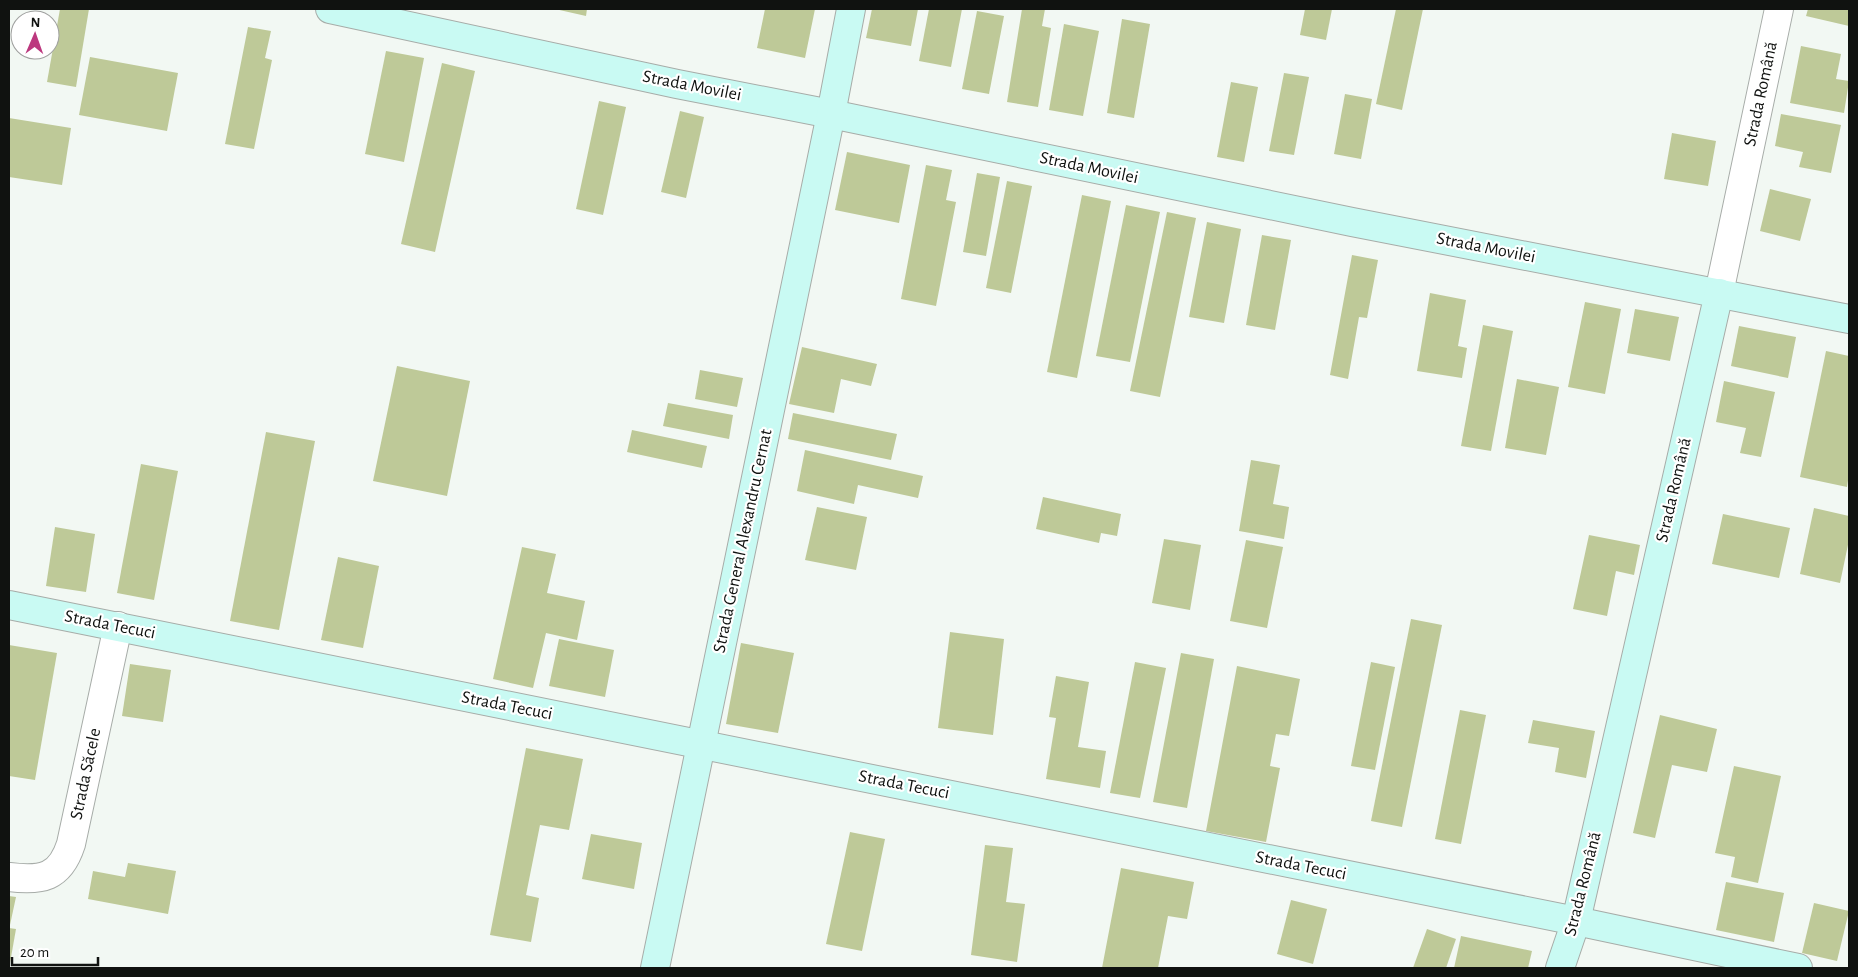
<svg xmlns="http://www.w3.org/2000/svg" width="1858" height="977" font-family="'Alegreya Sans',sans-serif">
<rect width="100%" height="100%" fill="#f2f8f3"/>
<g fill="#bec998">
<path d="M60 9H89L76 87 47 82Z"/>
<path d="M555 9H587L586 16Z"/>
<path d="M765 9H815L805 58 757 48Z"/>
<path d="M872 9H918L911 46 866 38Z"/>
<path d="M929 9H962L951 67 919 61Z"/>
<path d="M1022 9H1045L1042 26 1051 28 1038 107 1007 102Z"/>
<path d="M1305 9H1332L1326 40 1300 35Z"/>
<path d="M1396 9H1423L1402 110 1376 104Z"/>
<path d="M1808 9H1849V26L1806 16Z"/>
<path d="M977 11 1004 16 989 94 962 89Z"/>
<path d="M1122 19 1150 24 1134 118 1107 113Z"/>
<path d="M1064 24 1099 31 1083 116 1049 110Z"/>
<path d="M248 27 271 31 265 58 272 60 254 149 225 144Z"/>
<path d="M1801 46 1841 54 1836 79 1849 81 1844 113 1790 103Z"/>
<path d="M386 51 424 58 404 162 365 154Z"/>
<path d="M90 57 178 73 167 131 79 115Z"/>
<path d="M442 63 475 71 435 252 401 244Z"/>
<path d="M1284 73 1309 77 1294 155 1269 151Z"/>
<path d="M1231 82 1258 87 1244 162 1217 157Z"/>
<path d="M1345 94 1372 99 1361 159 1334 154Z"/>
<path d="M599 101 626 107 603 215 576 209Z"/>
<path d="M680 111 704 117 686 198 661 192Z"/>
<path d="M1781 114 1841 125 1831 173 1799 167 1803 152 1775 146Z"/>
<path d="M9 118 71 128 62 185 9 177Z"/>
<path d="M1672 133 1716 141 1708 186 1664 179Z"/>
<path d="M847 152 910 165 899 223 835 210Z"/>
<path d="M926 165 952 170 946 200 956 202 936 306 901 299Z"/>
<path d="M977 173 1000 177 986 256 963 252Z"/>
<path d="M1007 181 1032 186 1011 293 986 288Z"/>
<path d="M1770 189 1811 199 1800 241 1760 231Z"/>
<path d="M1082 195 1111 201 1077 378 1047 372Z"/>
<path d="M1126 205 1160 212 1130 362 1096 356Z"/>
<path d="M1167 212 1196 218 1160 397 1130 391Z"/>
<path d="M1207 222 1241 229 1224 323 1189 317Z"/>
<path d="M1262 235 1291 240 1275 330 1246 325Z"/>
<path d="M1352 255 1378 260 1367 318 1359 317 1348 379 1330 375Z"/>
<path d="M1430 293 1466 300 1458 346 1467 348 1462 378 1417 371Z"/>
<path d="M1585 302 1621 309 1605 394 1568 387Z"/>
<path d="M1635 309 1679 317 1670 361 1627 353Z"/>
<path d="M1483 325 1513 331 1491 451 1461 446Z"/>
<path d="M1739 326 1796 337 1788 378 1731 366Z"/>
<path d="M802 347 877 364 871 386 841 379 834 413 789 404Z"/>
<path d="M1826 351 1849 356V474L1847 487 1800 477Z"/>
<path d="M397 366 470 381 447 496 373 481Z"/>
<path d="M700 370 743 378 737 407 695 399Z"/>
<path d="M1517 379 1559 387 1546 455 1505 448Z"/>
<path d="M1724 381 1775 392 1761 457 1740 453 1746 428 1716 422Z"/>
<path d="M668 403 733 415 729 439 663 426Z"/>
<path d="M793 413 897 434 891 460 788 439Z"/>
<path d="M632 430 707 446 702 468 627 452Z"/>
<path d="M266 432 315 441 279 630 230 621Z"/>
<path d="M805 450 923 476 918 498 858 485 854 504 797 491Z"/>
<path d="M1251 460 1280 465 1273 504 1289 507 1284 539 1239 531Z"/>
<path d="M141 464 178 471 154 600 117 593Z"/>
<path d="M1043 497 1121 514 1117 536 1101 533 1099 543 1036 529Z"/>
<path d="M817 507 867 517 856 570 805 560Z"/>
<path d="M1814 508 1849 516V540L1840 583 1800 574Z"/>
<path d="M1723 514 1790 528 1779 578 1712 564Z"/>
<path d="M55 527 95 534 86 592 46 586Z"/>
<path d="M1589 535 1640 545 1634 575 1616 571 1607 616 1573 609Z"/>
<path d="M1164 539 1201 545 1190 610 1152 603Z"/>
<path d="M1246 540 1283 547 1267 628 1230 621Z"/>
<path d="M522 547 556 554 547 593 585 601 577 640 546 633 533 688 493 679Z"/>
<path d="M338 557 379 566 363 648 321 640Z"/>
<path d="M1411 619 1442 625 1402 827 1371 821Z"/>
<path d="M950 632 1004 639 993 735 938 728Z"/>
<path d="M559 639 614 650 605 697 549 686Z"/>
<path d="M741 643 794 653 778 733 726 724Z"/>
<path d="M9 645 57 653 35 780 9 776Z"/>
<path d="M1181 653 1214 659 1187 808 1153 802Z"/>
<path d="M1135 662 1166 668 1140 798 1110 793Z"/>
<path d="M1371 662 1395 667 1375 770 1351 766Z"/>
<path d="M130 664 171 670 163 722 122 716Z"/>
<path d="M1237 666 1300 679 1289 736 1276 734 1270 766 1280 768 1266 842 1206 831Z"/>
<path d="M1056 676 1089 682 1078 747 1106 751 1100 788 1046 779 1056 718 1049 717Z"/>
<path d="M1460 710 1486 715 1461 844 1435 839Z"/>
<path d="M1660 715 1717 729 1707 772 1672 765 1655 838 1633 833Z"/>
<path d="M1533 720 1595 731 1586 778 1555 772 1559 748 1528 743Z"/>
<path d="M526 748 583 759 569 830 540 825 526 895 539 898 531 942 490 935Z"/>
<path d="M1734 766 1781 776 1758 883 1731 877 1735 857 1715 853Z"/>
<path d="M850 832 885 839 862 951 826 944Z"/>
<path d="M591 834 642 843 634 889 582 879Z"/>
<path d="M985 845 1013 848 1006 902 1025 904 1017 962 971 955Z"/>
<path d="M128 863 176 871 168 914 88 899 93 871 125 877Z"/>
<path d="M1121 868 1194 882 1187 919 1168 916 1158 968H1102Z"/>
<path d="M1726 882 1784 893 1774 942 1716 930Z"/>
<path d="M9 896 16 897 10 925H9Z"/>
<path d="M1291 900 1327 909 1313 964 1277 954Z"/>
<path d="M1814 903 1849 911 1837 961 1802 953Z"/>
<path d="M9 928 16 929 10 963H9Z"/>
<path d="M1427 929 1456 939 1446 968H1413Z"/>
<path d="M1461 936 1532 951 1528 968H1454Z"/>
</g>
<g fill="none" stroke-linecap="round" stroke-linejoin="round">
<g stroke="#a7aca8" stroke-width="30">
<g id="street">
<path d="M1719 293 1779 9"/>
<path d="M9 877C42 881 60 878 71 844L118 626"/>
</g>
</g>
<g stroke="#a7aca8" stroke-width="30">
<g id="secondary">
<path d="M330 9 677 84 831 114 1352 222 1849 319"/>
<path d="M9 605 1576 921 1798 968"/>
<path d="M655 968 831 114 851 9"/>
<path d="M1560 968 1576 921 1719 293"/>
</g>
</g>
<use href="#street" stroke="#fff" stroke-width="28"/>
<use href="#secondary" stroke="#c9faf3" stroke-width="28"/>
</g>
<g text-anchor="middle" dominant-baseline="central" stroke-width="4.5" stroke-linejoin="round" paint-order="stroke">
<g font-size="18" fill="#101210" stroke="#fff">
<text transform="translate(692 86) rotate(11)">Strada Movilei</text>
<text transform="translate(1761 94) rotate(-78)">Strada Română</text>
<text transform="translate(1089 168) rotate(12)">Strada Movilei</text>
<text transform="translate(1486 248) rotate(11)">Strada Movilei</text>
<text transform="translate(1674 490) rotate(-77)">Strada Română</text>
<text transform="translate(743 541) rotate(-78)">Strada General Alexandru Cernat</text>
<text transform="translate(110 625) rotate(11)">Strada Tecuci</text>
<text transform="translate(507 706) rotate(11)">Strada Tecuci</text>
<text transform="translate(86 774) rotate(-78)">Strada Săcele</text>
<text transform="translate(904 785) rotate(11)">Strada Tecuci</text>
<text transform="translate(1301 866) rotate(11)">Strada Tecuci</text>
<text transform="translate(1583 884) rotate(-76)">Strada Română</text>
</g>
</g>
<rect width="1858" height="977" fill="none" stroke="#101210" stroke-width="20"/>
<g transform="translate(35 35) rotate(2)"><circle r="24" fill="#ffffff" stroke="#9fa09f"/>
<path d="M0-4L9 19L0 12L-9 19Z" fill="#bc387e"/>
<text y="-8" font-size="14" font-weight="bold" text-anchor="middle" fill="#101210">N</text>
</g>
<path d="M12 957v8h86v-8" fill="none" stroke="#101210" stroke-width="2.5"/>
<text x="20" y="957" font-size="15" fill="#101210" stroke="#ffffff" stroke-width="4" paint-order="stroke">20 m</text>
</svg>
